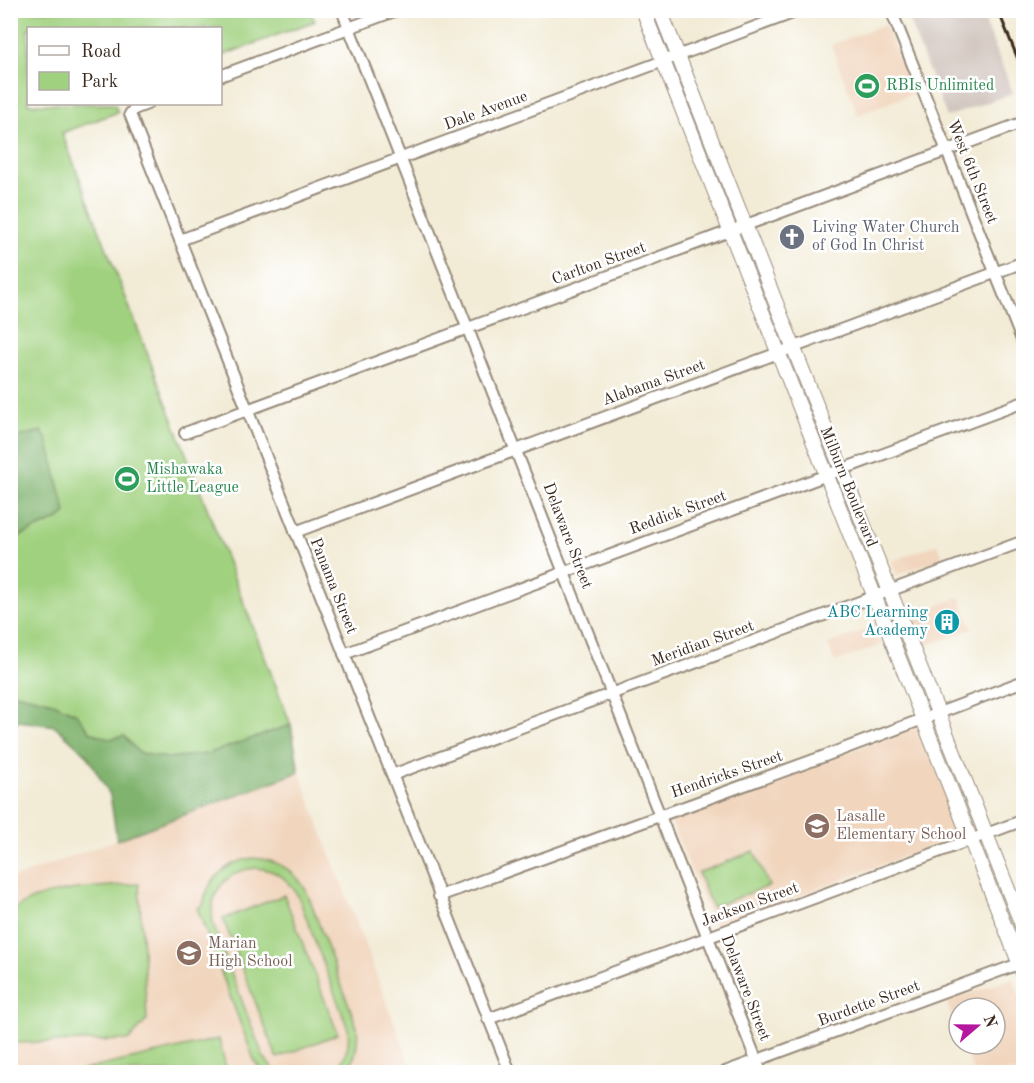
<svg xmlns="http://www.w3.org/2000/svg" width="1034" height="1083" font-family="'Old Standard TT',serif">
<rect width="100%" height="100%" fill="#fff"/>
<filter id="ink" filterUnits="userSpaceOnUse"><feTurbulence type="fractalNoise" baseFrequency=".0167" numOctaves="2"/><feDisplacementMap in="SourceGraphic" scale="12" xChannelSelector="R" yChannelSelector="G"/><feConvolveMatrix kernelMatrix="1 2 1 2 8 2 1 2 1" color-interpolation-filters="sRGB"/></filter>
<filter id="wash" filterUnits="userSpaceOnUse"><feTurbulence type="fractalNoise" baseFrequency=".008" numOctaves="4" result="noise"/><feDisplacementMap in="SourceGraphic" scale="24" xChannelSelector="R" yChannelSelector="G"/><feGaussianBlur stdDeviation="1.35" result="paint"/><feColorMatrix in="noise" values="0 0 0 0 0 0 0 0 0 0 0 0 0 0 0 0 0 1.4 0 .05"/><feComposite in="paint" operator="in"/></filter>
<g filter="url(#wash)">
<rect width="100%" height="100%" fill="#f2ebd6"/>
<g fill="#f1d5bd">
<path d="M885 24 913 93 858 115 831 45Z"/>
<path d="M938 544 943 558 897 575 892 561Z"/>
<path d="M960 597 972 629 925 646 913 615Z"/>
<path d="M874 627 881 645 835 662 828 644Z"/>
<path d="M916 727 920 728 961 833 959 836 718 926 713 924 671 822 673 817Z"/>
<path d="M299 772 413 1072H11V879Z"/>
<path d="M1013 978 1023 1004V1072H974L963 1044H995V1008H959V1035L946 1002Z"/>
</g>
<path fill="#cec1ba" d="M905 11H981L1013 93 947 117Z"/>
<g fill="#a0d17f" stroke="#6e7e4e" stroke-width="1.5">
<path d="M11 11H310L315 21 221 56 220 28H28V104H114L118 112 62 133 291 725 207 754 167 758 139 753 124 736 109 739 90 732 77 714 49 701 11 692 10 540 59 519 66 513 41 431 11 439Z"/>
<path d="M754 851 769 886 712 907 698 873Z"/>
<path d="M252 858C277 859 295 870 307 892L357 1027C359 1044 356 1058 347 1072H333C346 1060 350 1046 348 1029L298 896C270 843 197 873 215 930L263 1056 275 1072H262L254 1060 197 908 203 905C207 879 227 862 252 858Z"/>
<path d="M139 884 147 1020 129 1040 11 1043 10 914C32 887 105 887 139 884Z"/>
<path d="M284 895 338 1034 277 1058 223 919Z"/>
<path d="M219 1039 227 1072H83V1070Z"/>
</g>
<g fill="#80b36e" stroke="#5e6e46" stroke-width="1.5">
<path d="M41 431 47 439 66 513 59 519 11 540V439Z"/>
<path d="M10 692 49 701 77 714 90 732 109 739 124 736 139 753 167 758 207 754 291 725 299 772 117 840 110 795 87 755 55 726 11 720Z"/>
</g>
</g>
<g filter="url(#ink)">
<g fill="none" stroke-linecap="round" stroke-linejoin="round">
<g stroke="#968a7a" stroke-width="14">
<g id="minor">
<path d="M342 10 761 1072"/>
<path d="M891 10 1024 345"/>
<path d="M220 76 397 10"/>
<path d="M147 104 134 109 130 114 510 1072"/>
<path d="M180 240 801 10"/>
<path d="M185 433 1024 122"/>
<path d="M295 532 1024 262"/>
<path d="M344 654 1024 402"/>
<path d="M392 775 1024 541"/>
<path d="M439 896 822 757 1024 681"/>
<path d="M488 1019 1024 820"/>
<path d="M725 1072 1024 962"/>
</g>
</g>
<g stroke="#968a7a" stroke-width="16">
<g id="tertiary">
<path d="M643 10 1024 975"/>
<path d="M660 10 1024 930"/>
</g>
</g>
<use href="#minor" stroke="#fff" stroke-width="10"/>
<use href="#tertiary" stroke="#fff" stroke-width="14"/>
<path stroke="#3b2a1e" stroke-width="3" d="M998 10 1024 74"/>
</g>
</g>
<defs>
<g id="stadium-disc" transform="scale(1.35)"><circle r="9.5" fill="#2e9e5b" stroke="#fff"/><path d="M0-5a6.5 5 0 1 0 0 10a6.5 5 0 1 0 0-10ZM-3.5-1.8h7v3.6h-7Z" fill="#fff"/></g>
<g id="church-disc" transform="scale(1.35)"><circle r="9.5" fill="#6b7280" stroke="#fff"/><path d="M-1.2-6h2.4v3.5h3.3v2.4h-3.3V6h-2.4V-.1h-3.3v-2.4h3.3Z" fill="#fff"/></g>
<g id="building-disc" transform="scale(1.35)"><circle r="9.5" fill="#0f9aa8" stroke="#fff"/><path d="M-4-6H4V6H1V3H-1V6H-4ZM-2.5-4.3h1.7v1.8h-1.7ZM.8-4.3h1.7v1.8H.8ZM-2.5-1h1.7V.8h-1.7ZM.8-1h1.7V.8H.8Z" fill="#fff"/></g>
<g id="school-disc" transform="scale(1.35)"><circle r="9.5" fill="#8d6e63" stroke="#fff"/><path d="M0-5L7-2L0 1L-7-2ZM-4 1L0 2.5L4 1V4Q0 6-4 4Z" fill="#fff"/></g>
</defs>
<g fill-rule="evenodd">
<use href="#stadium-disc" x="867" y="86"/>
<use href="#church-disc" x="792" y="237"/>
<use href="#stadium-disc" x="127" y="479"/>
<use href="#building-disc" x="947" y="622"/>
<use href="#school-disc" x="817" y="826"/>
<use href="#school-disc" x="189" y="953"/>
</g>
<g text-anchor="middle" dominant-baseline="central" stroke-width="5" stroke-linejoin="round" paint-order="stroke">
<g font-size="16" fill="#27864d" stroke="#fff" text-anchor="start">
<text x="886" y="86">RBIs Unlimited</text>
<text x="146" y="470">Mishawaka<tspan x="146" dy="18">Little League</tspan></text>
</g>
<g font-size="16" fill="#3b2a1e" stroke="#fff">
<text transform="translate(486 111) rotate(-20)">Dale Avenue</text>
<text transform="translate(972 172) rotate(68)">West 6th Street</text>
<text transform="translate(599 264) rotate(-20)">Carlton Street</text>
<text transform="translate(654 383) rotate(-20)">Alabama Street</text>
<text transform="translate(848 487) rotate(68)">Milburn Boulevard</text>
<text transform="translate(678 513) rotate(-20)">Reddick Street</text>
<text transform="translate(567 536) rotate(69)">Delaware Street</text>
<text transform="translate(333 586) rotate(68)">Panama Street</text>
<text transform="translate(703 644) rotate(-20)">Meridian Street</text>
<text transform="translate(727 775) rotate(-19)">Hendricks Street</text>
<text transform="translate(750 905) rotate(-20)">Jackson Street</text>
<text transform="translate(745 988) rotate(69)">Delaware Street</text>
<text transform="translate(869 1004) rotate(-20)">Burdette Street</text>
</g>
<g font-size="16" fill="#5b616d" stroke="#fff" text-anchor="start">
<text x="812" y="228">Living Water Church<tspan x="812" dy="18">of God In Christ</tspan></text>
</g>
<g font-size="16" fill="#0d838f" stroke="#fff" text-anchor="end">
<text x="928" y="613">ABC Learning<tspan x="928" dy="18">Academy</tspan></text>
</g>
<g font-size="16" fill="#785e54" stroke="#fff" text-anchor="start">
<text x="836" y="817">Lasalle<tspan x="836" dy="18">Elementary School</tspan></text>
<text x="208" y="944">Marian<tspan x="208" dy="18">High School</tspan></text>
</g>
</g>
<rect width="1034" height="1083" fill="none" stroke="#fff" stroke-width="36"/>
<rect x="27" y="27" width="195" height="78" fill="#ffffff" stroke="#b1aaa5" stroke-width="1.5"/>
<rect x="39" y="46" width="30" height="9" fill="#ffffff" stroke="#b1aaa5" stroke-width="1.5"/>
<text x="81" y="57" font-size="18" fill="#3b2a1e">Road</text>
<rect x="39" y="72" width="30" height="18" fill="#a0d17f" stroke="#b1aaa5" stroke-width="1.5"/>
<text x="81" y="87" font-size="18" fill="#3b2a1e">Park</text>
<g transform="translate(977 1026) rotate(70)"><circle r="28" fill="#ffffff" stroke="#b1aaa5" stroke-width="1.5"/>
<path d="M0-4.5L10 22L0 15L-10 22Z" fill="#b5179e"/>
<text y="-9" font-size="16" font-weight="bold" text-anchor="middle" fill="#3b2a1e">N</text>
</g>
</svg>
